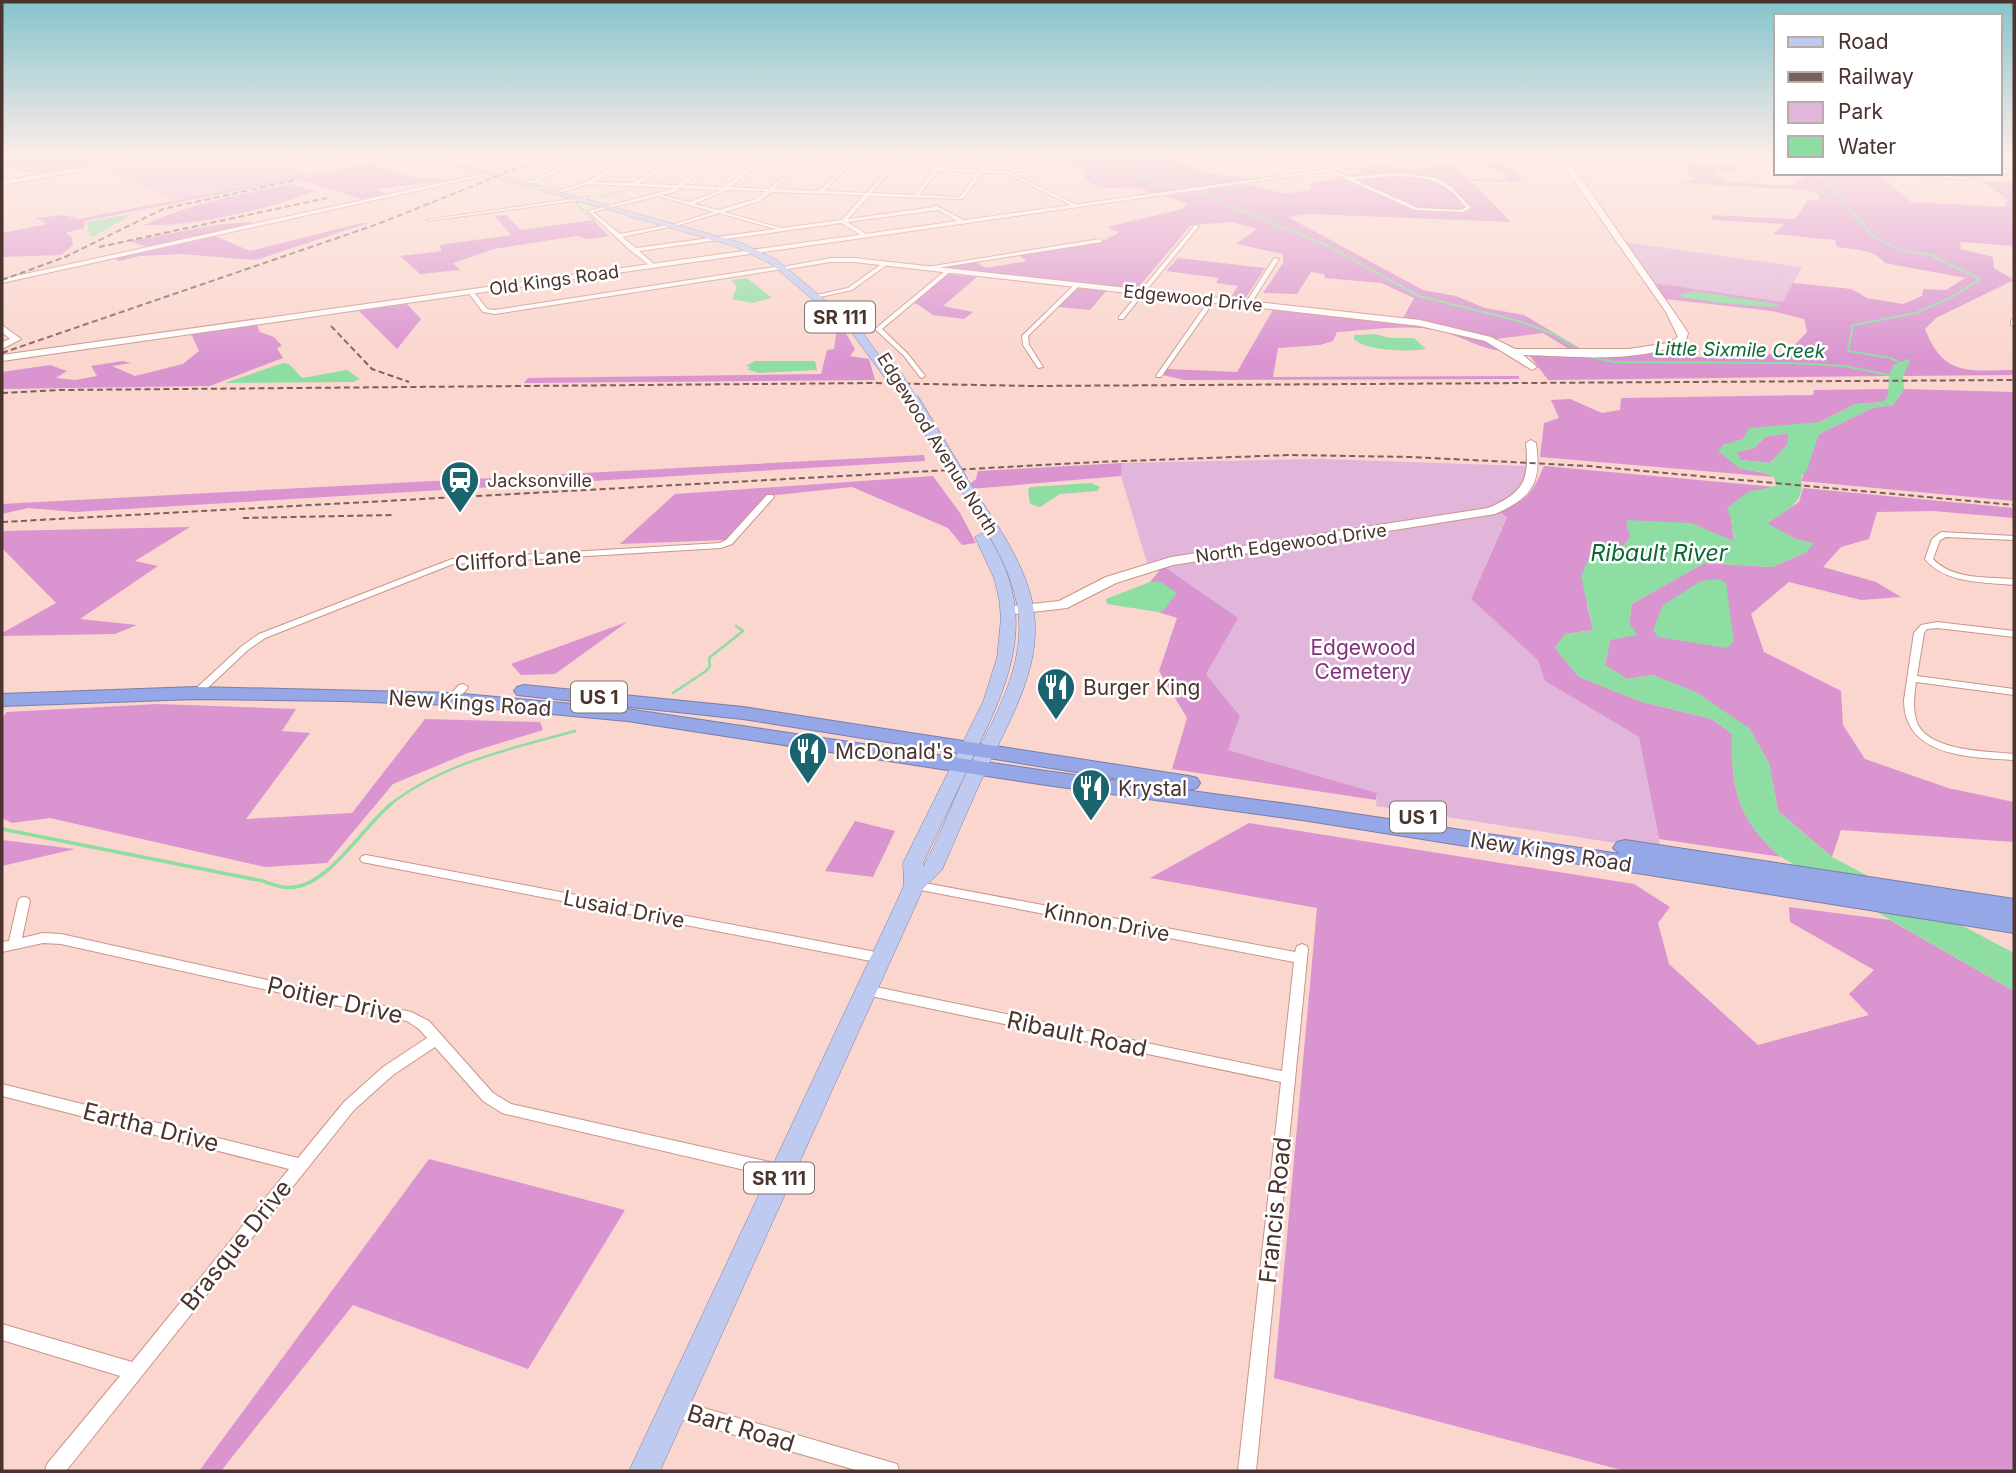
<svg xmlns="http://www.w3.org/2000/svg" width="2016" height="1473" font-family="Inter,sans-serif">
<rect width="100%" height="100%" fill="#fad6ce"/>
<g fill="#e2b6db">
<path d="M169 155H297L267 161 309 175 176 200 100 167Z"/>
<path d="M1624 242 1802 267 1783 302 1654 283Z"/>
<path d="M1322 459 1529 466 1522 489 1492 508 1147 563 1121 476 1122 463Z"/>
<path d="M1498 511 1507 516 1471 599 1539 660 1545 681 1639 737 1661 850 1376 806 1377 793 1228 750 1240 716 1206 674 1163 566 1479 517Z"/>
</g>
<g fill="#da94d0">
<path d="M2 155H92L106 162C85 170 52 176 29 172 16 170 16 168 2 170Z"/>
<path d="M1045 155H1161L1210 174 1261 179 1153 194C1128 180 1120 192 1100 187 1095 186 1089 181 1084 179L1088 172 1070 164 1042 156Z"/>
<path d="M1516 155H1526L1530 161H1547L1548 164 1508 165 1522 182 1471 181 1511 222 1309 214 1288 217 1423 290 1456 296 1485 308 1524 315 1581 349H1569L1543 333 1496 339 1441 324 1403 318 1414 298 1381 283 1325 278 1324 274 1311 272 1297 294 1263 293 1283 263V254L1236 244 1257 229 1232 222 1191 225 1137 289 948 268 946 265 973 261 986 268 1027 261 1017 254 1102 241 1119 233 1107 227 1182 209 1188 204 1165 196 1248 184 1287 194 1311 189 1310 184 1362 173 1355 168 1385 164 1412 170 1450 163 1468 179 1505 180 1507 175 1499 170 1480 166 1479 163 1519 161Z"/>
<path d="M418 156 422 157 377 166 414 178 451 180 377 189 385 194 361 199 297 179 85 221 84 228 65 233 72 237 73 245 61 255 2 257V233L47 224 36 218 64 215 78 219 386 160Z"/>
<path d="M1658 160 1731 163 1741 172 1714 171 1724 182 1798 186 1795 181 1806 177 1804 173H1877L1911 202 2005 207 2008 200 1982 181 2014 182V191H2010L2014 194V246L1960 242 1961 249 1993 257 1994 268 2014 280 1936 318 1925 329C1944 378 1969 370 2014 370V375L1903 376 1910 359 1894 365 1889 376 1548 380 1530 356 1639 355 1671 351 1690 357 1736 358 1788 352 1807 332 1804 319 1772 311 1665 299 1654 283 1783 302 1793 283 1852 289 1867 298 1903 304 1922 296 1923 289 1946 290 1965 278 1885 263C1875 249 1852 250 1837 247L1835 240 1773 234 1784 224 1713 220 1710 215 1795 219 1808 200 1821 199 1816 193 1803 190 1682 183 1694 179 1683 164 1655 161Z"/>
<path d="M291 184 315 191C273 208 189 228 144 225 191 203 240 194 291 184Z"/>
<path d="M506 215 521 230 593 220 609 236 589 239 576 236 494 249 453 263 460 270 420 274 400 256 442 251 439 245 511 235 495 216Z"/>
<path d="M250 222 254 223 147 247 130 241 215 225Z"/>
<path d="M362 223H368L256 260 181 254 140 256 119 261 113 258 215 236 250 251Z"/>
<path d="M1178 258 1265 268 1244 301 1229 300 1238 286 1216 283 1219 278 1166 271Z"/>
<path d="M946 274 977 277 943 306 973 312 964 319 933 315 917 304 909 303Z"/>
<path d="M1079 286 1108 289 1090 310 1058 307Z"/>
<path d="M407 304 421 319 397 349 359 311Z"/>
<path d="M1274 308C1338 315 1452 319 1505 351 1484 351 1459 335 1437 330 1404 324 1370 330 1337 332L1333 341 1320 345 1278 348 1273 377 1519 376V379L1184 380 1163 375 1167 369 1237 372Z"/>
<path d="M257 325 260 332 274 337 282 346 277 348 283 358 210 386 2 389V372L50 365 67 371 56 378 75 380 97 376 91 366 123 361 131 363 112 366 135 376 183 364 199 351 191 334Z"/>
<path d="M837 328H843L855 349 850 356 869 359 875 380 524 383 528 378 821 374 827 350 834 349Z"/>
<path d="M1889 389 1888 396 1883 402 1856 404 1820 422 1723 445 1739 468 1765 473 1774 477 1540 457 1544 423 1559 418 1551 400 1570 399 1602 413 1620 410 1621 398 1813 395 1814 390Z"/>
<path d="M1904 389 2014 392V501L1801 481 1819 434 1872 408 1893 405Z"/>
<path d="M1788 433V444L1770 463 1740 460 1737 452 1754 448 1765 437Z"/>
<path d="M924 455 925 461 76 512 28 508 2 514V504Z"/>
<path d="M1122 463 1121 476 971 489V483L976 479 978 471Z"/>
<path d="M1544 466 1776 487 1748 492 1731 519 1734 542 1691 523 1630 537 1621 549 1589 558 1587 605 1593 630 1565 634 1555 648 1579 677 1642 702 1712 719 1732 734C1730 787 1739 822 1781 857L1659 839 1639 737 1545 681 1538 660 1471 599 1507 517 1498 511C1527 501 1532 494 1544 466Z"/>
<path d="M933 476 960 513 976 543 962 545 948 528 852 487 767 496 727 540 620 544 675 494Z"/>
<path d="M1803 488 2014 508V518L1933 511 1877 512 1869 539 1841 547 1823 567 1876 582 1901 597 1861 600 1789 582 1751 614 1764 652 1841 691 1843 725 1865 759 1948 788 2014 802V842L1841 830 1832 857 1778 811 1769 763 1749 728 1653 675 1627 679 1605 665 1610 640 1629 623 1632 604 1704 563 1772 567 1805 553 1813 543 1798 540 1766 524 1799 502Z"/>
<path d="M190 527 135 561 158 566 80 619 137 625 115 634 2 636V633L56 603 2 548V531Z"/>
<path d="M1163 566 1238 618 1206 674 1240 716 1228 750 1377 793 1376 800 1172 769 1187 718 1159 671 1177 618 1158 612 1164 610 1169 589 1161 582H1150Z"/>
<path d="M627 622 555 674 521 675 511 664Z"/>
<path d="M158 704 296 709 282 731 310 733 246 819 352 813 425 719 540 722 543 730 468 753 393 784 327 863 265 867 50 818 12 823 2 818V718L7 712Z"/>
<path d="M855 821 895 831 873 877 825 871Z"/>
<path d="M1249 823 1634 884 1670 907 1658 923 1669 964 1758 1045 1869 1015 1849 994 1874 970 1790 922 1789 907 1890 920 2014 991V1471H1625L1274 1378 1317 908 1150 878Z"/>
<path d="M2 840 75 849 2 866Z"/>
<path d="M429 1159 625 1210 528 1369 353 1305 221 1471H199Z"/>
</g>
<g fill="#8edda3" fill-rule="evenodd">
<path d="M132 214 95 236 90 237 87 222Z"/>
<path d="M747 278 772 298 752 303 732 299 737 287 731 280Z"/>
<path d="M1694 291 1777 304 1779 306C1770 309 1683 300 1678 295Z"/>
<path d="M1375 334 1390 338H1414L1426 349C1410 352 1365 351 1354 339V335Z"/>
<path d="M1911 358 1903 376 1904 389 1893 405 1872 408 1819 434 1807 470 1801 477C1806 503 1786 511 1767 523L1798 540 1814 543 1805 553 1772 567 1704 563 1632 604 1629 623 1638 635 1610 640 1605 665 1627 679 1653 675 1696 692 1749 728 1769 763 1778 811 1832 857 2014 953V991L1781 857C1739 822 1730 787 1732 734L1712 719 1642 702 1579 677 1555 648 1565 634 1593 630 1581 576 1589 558 1621 549 1630 537 1626 520 1691 523 1734 541 1731 519 1727 508 1748 492 1776 486 1774 477 1765 473 1739 468 1718 451 1723 445 1743 439 1749 428 1820 422 1856 404 1883 402 1888 396 1889 376 1894 365ZM1788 433V444L1770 463 1740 460 1737 452 1754 448 1765 437Z"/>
<path d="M755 361H815L817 370 759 373 748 370 749 367 746 366Z"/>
<path d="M283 363 289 364 302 378 347 370 360 379 353 382 225 383Z"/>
<path d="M1091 483 1100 487 1097 491 1060 494 1040 507 1030 504 1028 489 1031 487Z"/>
<path d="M1720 579 1726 583 1734 641 1727 648 1658 637 1653 630 1663 605 1701 581Z"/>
<path d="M1150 582H1161L1177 593 1164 610 1158 612 1107 604 1106 599Z"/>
</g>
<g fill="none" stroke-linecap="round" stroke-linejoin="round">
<g stroke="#8edda3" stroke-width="2">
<path d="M1095 155 1135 175 1187 189"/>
<path d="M1818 173 1872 235 1899 250 1931 255 1980 279 1952 297 1916 313 1853 325 1848 351 1891 358 1902 364"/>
<path d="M1194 191 1326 245 1419 296 1519 321 1553 334 1579 350"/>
<path d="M600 197 632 189"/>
<path d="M578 202 576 203 583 210"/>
<path d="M585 213 595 221"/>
<path d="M1590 357 1615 362 1792 363 1845 366 1893 376"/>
</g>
<g stroke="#8edda3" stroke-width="2.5">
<path d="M673 693 706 671 710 666 709 658 743 631 736 626"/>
<path d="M388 806C442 763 510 749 575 731"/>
</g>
<path stroke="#8edda3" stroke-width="3.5" d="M2 829 263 881C274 885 284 889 295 887 331 882 363 827 391 804"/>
<g stroke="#cc9488" stroke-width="2">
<g id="street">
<path d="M334 155H341L284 166 282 165Z"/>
<path d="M581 155 758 162 767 155H771L730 187 769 189 811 155H815L805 164 845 165 856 155H860L850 165 890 167 901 155H905L895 167 935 168 946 155H950L940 168 980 170 991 155H995L984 170 1005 171 1067 163 1066 165 1010 173 1079 206 1075 207 1005 173H982L963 199 869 196 848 219 934 207 933 206 935 205 965 221V223H961L938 210 847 222 868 235 866 238 841 223 639 251 655 265 653 268 631 251 588 211 670 190 674 188 589 184 555 194V192L587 182 624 159 582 157 541 181 523 185 521 184 537 179ZM630 159 668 161 633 183 594 182ZM673 161 710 162 677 185 639 184ZM715 163 754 164 724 187 683 185ZM802 166 843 168 819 191 774 189ZM847 168 888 169 867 193 824 191ZM892 169 933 171 915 195 871 193ZM938 171 978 172 960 197 919 195ZM679 188 721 190 689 202 661 195 674 192ZM726 190 766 191 756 199 719 210 694 204ZM771 192 864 195 842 220 781 228 724 212 760 201ZM658 196 714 212 678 223 620 234 593 212ZM719 213 776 229 636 248 622 237 679 225Z"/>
<path d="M1206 155H1211L1223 160 1259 155 1258 157 1227 161 1269 179 1265 180Z"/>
<path d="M1330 169 1349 177 1398 173 1436 178 1451 187 1471 208 1462 212 1415 210 1328 171ZM1398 176C1430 177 1445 181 1466 207L1461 210 1418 208 1353 179Z"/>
<path d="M495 171 497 173 2 283V279Z"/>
<path d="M1907 173 1976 178 1963 180Z"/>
<path d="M586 197 588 199 428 221 426 220Z"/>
<path d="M1195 225 1199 226 1123 319H1119V317Z"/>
<path d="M1100 239 1102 242 924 270 921 268Z"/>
<path d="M1274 258 1279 259 1250 305H1246L1245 304Z"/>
<path d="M883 263 888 264 852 290 815 298 812 296 848 288Z"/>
<path d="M781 266 783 269 495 314 483 312 468 292 473 291 487 309 495 310Z"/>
<path d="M946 270 951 271 882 329 908 354 925 376 922 378 920 377 904 356 875 329Z"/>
<path d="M1075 284 1080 285 1028 336 1029 345 1043 367 1038 368 1023 345 1022 336Z"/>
<path d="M1210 299 1215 300 1161 377H1157L1156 376Z"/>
<path d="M2014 318V327L2011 325V320Z"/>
<path d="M767 495H773L774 497 732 544 721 548 453 564 265 638 248 650 200 695H192L191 693 242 646 259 634 452 559 720 543 726 540Z"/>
<path d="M1941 532 2014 536V540L1946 537 1940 540 1933 559C1952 580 1989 577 2014 579V585C1985 582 1945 584 1925 559L1932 539Z"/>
<path d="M1937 622 2014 631V637L1937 628 1927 629 1924 633 1917 676 2014 689V695L1916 682C1914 696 1912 712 1918 725 1933 752 1988 751 2014 754V760C1972 757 1904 758 1904 700L1914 633 1921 625Z"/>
<path d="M463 684 468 687 467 689 456 701H448L447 699 448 697 459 685Z"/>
<path d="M366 855 881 953 886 955 887 958 886 961 881 963 362 862 360 859 362 856Z"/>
<path d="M914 881 1295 952 1297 946 1302 944 1307 946 1308 949 1256 1471H1238L1281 1082 866 995 861 994 859 990 861 986 866 985 1282 1071 1294 962 910 888 908 885 910 882Z"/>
<path d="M24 897 28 898 30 901 22 938 43 933 61 934 411 1012 429 1021 493 1093 511 1104 783 1165 788 1167 791 1172 788 1177 783 1179 502 1113 483 1101 435 1047 393 1075 354 1110 66 1471H45L47 1464 120 1376 2 1340V1324L132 1362 289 1169 2 1096V1084L298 1158 344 1102 383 1067 427 1038 419 1029 407 1021 61 944 43 943 2 952V942L9 941 18 901 20 898Z"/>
<path d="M673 1399 890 1462 897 1464 899 1471H859L673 1417 667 1414 664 1408 667 1402Z"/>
</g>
</g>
<g stroke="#cc9488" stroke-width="2">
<g id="secondary">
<path d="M157 155H169L2 185V181Z"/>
<path d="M1428 155H1442L2 361V355Z"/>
<path d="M1556 155 1776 161V165L1566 157 1674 312 1688 333 1686 340C1644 365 1571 356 1523 355L1537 367 1532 370 1485 341 1420 326 854 262H831L781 270 777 268 831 258H854L1420 320 1491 337 1515 349H1629L1668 343 1678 337 1666 312Z"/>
<path d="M2000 170H2014V174L1998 173Z"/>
<path d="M2 325 21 339 2 349V342L10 339 2 332Z"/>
<path d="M1531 440 1536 443C1542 483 1532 498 1495 514L1173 565 1116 583 1067 608 1013 614 1006 610 1013 606 1059 601 1106 577 1171 557 1488 508C1523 493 1530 481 1526 443Z"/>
</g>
</g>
<g stroke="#7b7ea6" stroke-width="1">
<g id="primary">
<path d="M419 155H428L742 243 777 260 860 329 894 376 885 378 852 333 771 264 736 247Z"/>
<path d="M962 478 967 479C991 516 1022 557 1032 601 1046 662 1010 719 985 772 970 805 956 837 942 870L923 889 660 1471H629L898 899 904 885 903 863 983 702 997 658 1001 618 999 598 994 578 975 537 982 533 987 534C1038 613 1013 674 976 751 958 789 941 826 923 863V867C939 839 950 808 963 780 990 724 1031 664 1016 600 1007 557 978 519 956 482Z"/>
</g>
</g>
<g stroke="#7b7ea6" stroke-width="2">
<g id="highway">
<path d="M524 685 743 707 1189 776 1197 778 1200 783 1197 788 1189 790 743 719 517 695 514 691 517 687Z"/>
<path d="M196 687 452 693 627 709 1046 771 1302 806 1620 854 1613 848 1617 842 1625 840 2014 899V933L1302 820 1046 785 627 721 452 705 344 701 196 699 2 706V694Z"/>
</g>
</g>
<use href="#street" fill="#fff" fill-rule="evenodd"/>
<use href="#secondary" fill="#fff" fill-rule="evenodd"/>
<use href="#primary" fill="#bfcaf0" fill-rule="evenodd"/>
<use href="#highway" fill="#95a7e6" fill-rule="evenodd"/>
<g stroke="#7b605a" stroke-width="2" stroke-dasharray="6 3.5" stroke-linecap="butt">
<path d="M99 247 327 198"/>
<path d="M2 280 65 257 163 209 296 180"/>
<path d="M331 326 372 369 409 382"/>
<path d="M2 353 378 224 550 155"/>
<path d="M2 393 61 390 873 383 1033 386 2014 380"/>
<path d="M243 518 394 515"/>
<path d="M2 522 1097 462 1290 455 1412 457 1589 466 2014 505"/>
</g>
<g stroke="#7b7ea6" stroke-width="10" stroke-linecap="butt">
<path id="primary-bridge-far1" d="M898 376 913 401"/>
</g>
<g stroke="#7b7ea6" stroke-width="14" stroke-linecap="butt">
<path id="primary-bridge" d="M912 399 962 482"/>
</g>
<use href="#primary-bridge-far1" stroke="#bfcaf0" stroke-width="10"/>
<use href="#primary-bridge" stroke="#bfcaf0" stroke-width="13"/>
</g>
<linearGradient id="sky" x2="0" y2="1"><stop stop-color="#84c4cc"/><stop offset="0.43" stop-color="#fdede9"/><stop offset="1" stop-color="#fdede9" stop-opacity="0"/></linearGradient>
<rect width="2016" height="361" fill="url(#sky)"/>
<defs>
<g id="station-pin" transform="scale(2.0125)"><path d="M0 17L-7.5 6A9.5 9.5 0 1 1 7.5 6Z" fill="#1a6470" stroke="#fff"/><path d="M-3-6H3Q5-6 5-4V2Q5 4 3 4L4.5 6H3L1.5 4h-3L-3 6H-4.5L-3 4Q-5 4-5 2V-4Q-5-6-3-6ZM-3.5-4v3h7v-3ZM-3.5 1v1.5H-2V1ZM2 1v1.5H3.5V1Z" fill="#fff"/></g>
<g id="restaurant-pin" transform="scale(2.0125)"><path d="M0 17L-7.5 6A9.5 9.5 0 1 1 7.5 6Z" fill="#1a6470" stroke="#fff"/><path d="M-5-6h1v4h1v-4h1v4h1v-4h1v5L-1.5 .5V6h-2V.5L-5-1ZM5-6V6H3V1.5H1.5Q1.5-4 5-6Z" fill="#fff"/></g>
</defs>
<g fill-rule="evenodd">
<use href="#station-pin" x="460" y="480"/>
<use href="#restaurant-pin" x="1056" y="687"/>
<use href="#restaurant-pin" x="808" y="751"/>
<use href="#restaurant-pin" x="1091" y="788"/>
</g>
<g text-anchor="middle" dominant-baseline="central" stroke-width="5" stroke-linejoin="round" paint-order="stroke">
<g font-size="18" fill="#4b332e" stroke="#fff">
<text transform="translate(554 280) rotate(-8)">Old Kings Road</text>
<text transform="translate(1193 298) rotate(6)">Edgewood Drive</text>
<text transform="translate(938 444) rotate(58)">Edgewood Avenue North</text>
<text transform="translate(1291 543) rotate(-8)">North Edgewood Drive</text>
</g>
<g font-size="18" fill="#4b332e" stroke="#fff" text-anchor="start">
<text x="487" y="480">Jacksonville</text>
</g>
<g fill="#fff" stroke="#81706d" stroke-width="2">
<rect x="805" y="301.5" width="70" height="31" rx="5"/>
<rect x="571" y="681.5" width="56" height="31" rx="5"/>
<rect x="1390" y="801.5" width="56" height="31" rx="5"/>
<rect x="744" y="1162.5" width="70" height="31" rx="5"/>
</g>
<g font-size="19" font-weight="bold" fill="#4b332e">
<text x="840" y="317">SR 111</text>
<text x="599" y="697">US 1</text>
<text x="1418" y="817">US 1</text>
<text x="779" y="1178">SR 111</text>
</g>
<g font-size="19" font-style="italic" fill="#0b6733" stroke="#fff">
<text transform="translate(1740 350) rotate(1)">Little Sixmile Creek</text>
</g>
<g font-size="21" fill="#4b332e" stroke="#fff">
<text transform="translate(518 559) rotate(-4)">Clifford Lane</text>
<text transform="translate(470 703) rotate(4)">New Kings Road</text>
<text transform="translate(1551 852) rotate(9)">New Kings Road</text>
<text transform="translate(624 909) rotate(11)">Lusaid Drive</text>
<text transform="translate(1107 922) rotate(11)">Kinnon Drive</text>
</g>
<g font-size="21" fill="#82317a" stroke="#fff">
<text x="1363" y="647">Edgewood<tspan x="1363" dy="24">Cemetery</tspan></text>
</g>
<g font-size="21" fill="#4b332e" stroke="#fff" text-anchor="start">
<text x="1083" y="687">Burger King</text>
<text x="835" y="751">McDonald's</text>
<text x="1118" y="788">Krystal</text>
</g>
<g font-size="23" font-style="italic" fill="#0b6733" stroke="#fff">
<text x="1659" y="553">Ribault River</text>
</g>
<g font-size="24" fill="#4b332e" stroke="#fff">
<text transform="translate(335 1000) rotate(13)">Poitier Drive</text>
<text transform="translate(1077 1034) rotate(12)">Ribault Road</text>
<text transform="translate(151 1127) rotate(14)">Eartha Drive</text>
<text transform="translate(1275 1210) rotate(-84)">Francis Road</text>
<text transform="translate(236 1245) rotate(-51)">Brasque Drive</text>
<text transform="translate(741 1428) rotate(17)">Bart Road</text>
</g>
</g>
<rect width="2016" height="1473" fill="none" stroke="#4b332e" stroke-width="7"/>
<rect x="1774" y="14" width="228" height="161" fill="#ffffff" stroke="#b7adab" stroke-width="2"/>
<rect x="1788" y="37" width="35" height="10" fill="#bfcaf0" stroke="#b7adab" stroke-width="2"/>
<text x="1838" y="49" font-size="21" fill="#4b332e">Road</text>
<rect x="1788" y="72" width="35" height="10" fill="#7b605a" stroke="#b7adab" stroke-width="2"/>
<text x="1838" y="84" font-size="21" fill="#4b332e">Railway</text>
<rect x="1788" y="102" width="35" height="21" fill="#e2b6db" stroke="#b7adab" stroke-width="2"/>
<text x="1838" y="119" font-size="21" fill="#4b332e">Park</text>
<rect x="1788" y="136" width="35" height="21" fill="#8edda3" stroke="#b7adab" stroke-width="2"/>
<text x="1838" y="154" font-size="21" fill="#4b332e">Water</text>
</svg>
